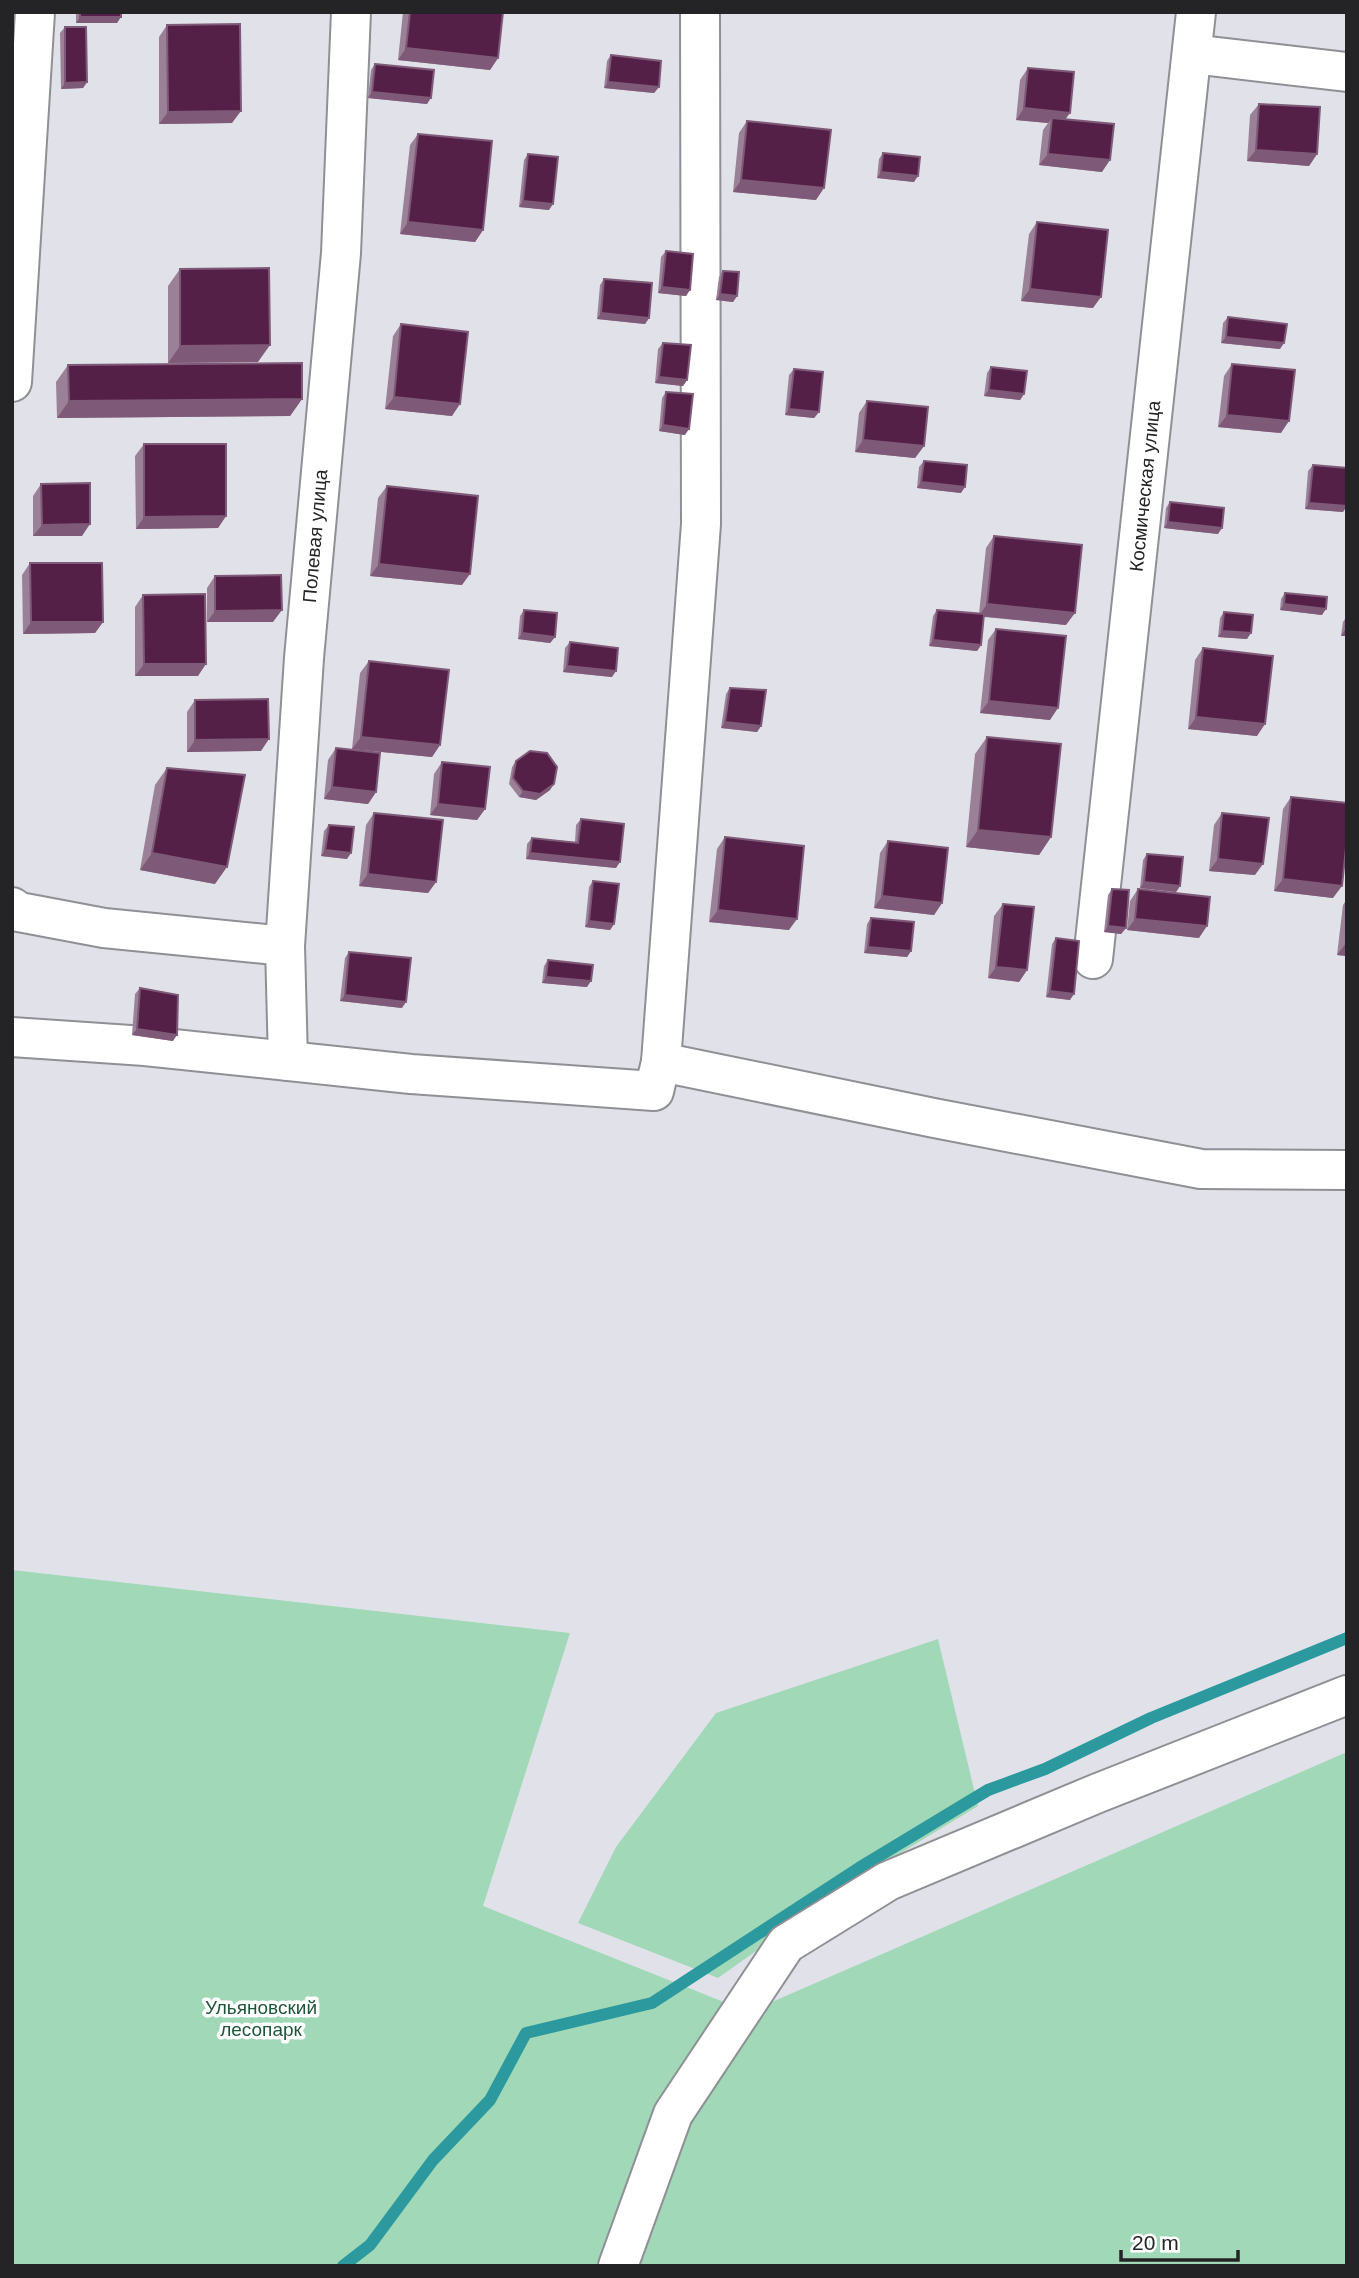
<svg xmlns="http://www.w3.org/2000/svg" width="1359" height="2278" font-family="Arial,sans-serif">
<rect width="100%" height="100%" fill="#e1e2e9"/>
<g fill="#a1d8b8">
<path d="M12 1570 570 1633 483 1906 749 2012 1347 1752V2266H12Z"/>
<path d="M938 1639 978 1806 861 1877 718 1978 578 1923 616 1847 716 1713Z"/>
</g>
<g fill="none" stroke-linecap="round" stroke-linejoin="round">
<path stroke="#2b999d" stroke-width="12" d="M343 2266 370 2245 433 2160 490 2100 526 2033 652 2003 859 1868 988 1790 1045 1769 1151 1718 1347 1638"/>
<g stroke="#8f8f96" stroke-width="42">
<g id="minor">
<path d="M1192 54 1347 72"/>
<path d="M12 382 35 12"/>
<path d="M12 907 19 912 104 928 285 946"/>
<path d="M1093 959 1196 12"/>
<path d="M12 1037 145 1046 411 1074 654 1091 661 1062 701 524 700 12"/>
<path d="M288 1061 285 946 304 658 341 253 351 12"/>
<path d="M661 1062 934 1118 1201 1169 1347 1170"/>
<path d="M618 2266 673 2114 786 1944 888 1881 1098 1793 1347 1695"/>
</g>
</g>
<use href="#minor" stroke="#fff" stroke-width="38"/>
</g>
<g fill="#9b8198">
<path d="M76 12H121L117 23H76Z"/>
<path d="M403 12H503L498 58 490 70 398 60Z"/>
<path d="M167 25 232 123 159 124V37Z"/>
<path d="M65 27 87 82 83 88 61 89 60 33Z"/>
<path d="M611 55 659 87 654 93 604 88 607 61Z"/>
<path d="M375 64 427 104 368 98 371 70Z"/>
<path d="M1028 68 1065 119 1102 172 1039 165 1043 130 1048 123 1016 120 1020 80Z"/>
<path d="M1259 104 1317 154 1309 166 1247 161 1250 115Z"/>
<path d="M747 121 816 200 733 192 739 133Z"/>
<path d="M418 134 483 230 475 242 400 234 410 145Z"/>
<path d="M883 153 914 182 877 178 879 159Z"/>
<path d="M528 154 549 210 519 207 524 160Z"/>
<path d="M1037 222 1093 308 1021 301 1029 234Z"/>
<path d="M666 251 686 296 658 293 661 257Z"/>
<path d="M180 269 258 362 168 363V286Z"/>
<path d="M723 271 737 296 733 302 716 300 719 277Z"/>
<path d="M604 279 649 318 645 324 597 319 600 285Z"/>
<path d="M1228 317 1280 349 1221 343 1223 323Z"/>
<path d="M401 324 452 416 385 409 393 336Z"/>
<path d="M663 343 687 380 683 386 655 383 658 349Z"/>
<path d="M1232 364 1281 433 1218 427 1224 376Z"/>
<path d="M68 365 302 399 290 416 57 418 56 382Z"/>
<path d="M991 367 1024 394 1020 400 984 396 987 373Z"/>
<path d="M794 369 819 412 814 418 785 415 789 375Z"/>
<path d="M666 392 685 435 659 431 662 398Z"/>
<path d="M867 401 924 446 915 458 855 452 859 413Z"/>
<path d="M144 444 226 516 218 528 136 529 135 456Z"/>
<path d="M924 461 961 493 917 488 919 467Z"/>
<path d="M1313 465 1343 512 1305 509 1308 471Z"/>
<path d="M41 484 82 536H33V496Z"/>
<path d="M387 486 462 585 370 576 378 498Z"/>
<path d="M1170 502 1218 534 1164 528 1166 508Z"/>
<path d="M994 536 1066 625 984 617 981 645 977 651 929 646 933 616 937 610 979 614 986 548Z"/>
<path d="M30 563 103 622 95 633 23 634 22 575Z"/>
<path d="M215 576 273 622H207V588Z"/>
<path d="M1285 593 1322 615 1280 610 1281 599Z"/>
<path d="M143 595 198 676H135V607Z"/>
<path d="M524 610 555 637 550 643 518 639 520 616Z"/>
<path d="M1224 612 1247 639 1218 637 1220 618Z"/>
<path d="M1347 616V636H1341L1343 622Z"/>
<path d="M996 629 1050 720 980 713 988 640Z"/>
<path d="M570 642 612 677 563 672 565 648Z"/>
<path d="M1203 648 1257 736 1188 729 1195 660Z"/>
<path d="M369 661 440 745 432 757 352 749 360 673Z"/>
<path d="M730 688 761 726 757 732 721 728 726 694Z"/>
<path d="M195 700 261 751 187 752V712Z"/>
<path d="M987 737 1051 837 1039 855 966 847 975 754Z"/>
<path d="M336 748 376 792 368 804 324 799 328 760Z"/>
<path d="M516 761 550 790 536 800 519 797 509 784 512 767Z"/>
<path d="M442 762 485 809 477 820 430 815 434 774Z"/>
<path d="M167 768 215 884 140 870 155 785Z"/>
<path d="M1291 797 1333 898 1274 891 1283 809Z"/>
<path d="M374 813 436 882 428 893 359 886 366 825Z"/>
<path d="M1222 813 1255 875 1209 871 1214 825Z"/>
<path d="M581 819 616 868 526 859 527 844 532 838 575 842 576 825Z"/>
<path d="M329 825 347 859 321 856 324 831Z"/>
<path d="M725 837 789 930 709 922 717 849Z"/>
<path d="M888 841 942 903 934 915 874 908 880 853Z"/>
<path d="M1147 854 1180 886 1176 892 1140 888 1143 860Z"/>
<path d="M593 881 614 924 610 930 585 927 589 887Z"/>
<path d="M1112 889 1126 928 1121 934 1104 932 1108 895Z"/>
<path d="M1138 889 1199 938 1127 930 1130 901Z"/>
<path d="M1347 899V956L1337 955 1343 905Z"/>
<path d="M1003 904 1027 970 1019 982 988 978 994 916Z"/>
<path d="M871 918 911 951 907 957 864 953 867 924Z"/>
<path d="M1056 938 1070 1000 1046 997 1052 944Z"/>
<path d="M349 952 402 1008 340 1001 345 958Z"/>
<path d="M548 960 587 987 542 983 544 966Z"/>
<path d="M140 988 173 1041 132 1035 135 994Z"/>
</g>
<g fill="#7f5a78">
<path d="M80 17H121L117 23H76Z"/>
<path d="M406 48 498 58 490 70 398 60Z"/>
<path d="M87 82 83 88 61 89 65 83Z"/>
<path d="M608 82 659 87 654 93 604 88Z"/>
<path d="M372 92 431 98 427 104 368 98Z"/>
<path d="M1024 108 1070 113 1061 125 1052 118 1048 123 1016 120Z"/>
<path d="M241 111 232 123 159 124 168 112Z"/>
<path d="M1256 150 1317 154 1309 166 1247 161Z"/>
<path d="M1048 154 1110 160 1102 172 1039 165Z"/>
<path d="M881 172 918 176 914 182 877 178Z"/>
<path d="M741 180 824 188 816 200 733 192Z"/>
<path d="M523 201 553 204 549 210 519 207Z"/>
<path d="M408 222 483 230 475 242 400 234Z"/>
<path d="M662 287 690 290 686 296 658 293Z"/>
<path d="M1030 289 1101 297 1093 308 1021 301Z"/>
<path d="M720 294 737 296 733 302 716 300Z"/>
<path d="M601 313 649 318 645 324 597 319Z"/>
<path d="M1226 337 1284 343 1280 349 1221 343Z"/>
<path d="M270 345 258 362 168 363 180 346Z"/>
<path d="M659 377 687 380 683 386 655 383Z"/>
<path d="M989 390 1024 394 1020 400 984 396Z"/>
<path d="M394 397 460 404 452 416 385 409Z"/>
<path d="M302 399 290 416 57 418 69 401Z"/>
<path d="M789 409 819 412 814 418 785 415Z"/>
<path d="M1227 415 1289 421 1281 433 1218 427Z"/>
<path d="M663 425 689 429 685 435 659 431Z"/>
<path d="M863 440 924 446 915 458 855 452Z"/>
<path d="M921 482 965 487 961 493 917 488Z"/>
<path d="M1309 503 1347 506 1343 512 1305 509Z"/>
<path d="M226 516 218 528 136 529 144 517Z"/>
<path d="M1168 522 1222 528 1218 534 1164 528Z"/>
<path d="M90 524 82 536H33L42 525Z"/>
<path d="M379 564 470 574 462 585 370 576Z"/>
<path d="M987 604 1075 613 1066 625 979 616Z"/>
<path d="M1284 604 1326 609 1322 615 1280 610Z"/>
<path d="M282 610 273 622H207L215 611Z"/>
<path d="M31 622H103L95 633 23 634Z"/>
<path d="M1345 630H1347V636H1341Z"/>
<path d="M1222 631 1251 633 1247 639 1218 637Z"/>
<path d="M522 633 555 637 550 643 518 639Z"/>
<path d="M933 640 981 645 977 651 929 646Z"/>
<path d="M144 664H206L198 676H135Z"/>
<path d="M567 666 616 671 612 677 563 672Z"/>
<path d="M989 701 1058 708 1050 720 980 713Z"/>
<path d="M1196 717 1265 724 1257 736 1188 729Z"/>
<path d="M725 722 761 726 757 732 721 728Z"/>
<path d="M361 737 440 745 432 757 352 749Z"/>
<path d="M269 739 261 751 187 752 195 740Z"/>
<path d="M554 784 550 790 536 800 519 797 523 791Z"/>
<path d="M332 787 376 792 368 804 324 799Z"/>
<path d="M438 804 485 809 477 820 430 815Z"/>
<path d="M978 830 1051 837 1039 855 966 847Z"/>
<path d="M325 850 351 853 347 859 321 856Z"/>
<path d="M152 853 227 867 215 884 140 870Z"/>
<path d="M530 853 620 862 616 868 526 859Z"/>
<path d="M1218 859 1263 864 1255 875 1209 871Z"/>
<path d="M368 874 436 882 428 893 359 886Z"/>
<path d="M1283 879 1342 886 1333 898 1274 891Z"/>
<path d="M1144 882 1180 886 1176 892 1140 888Z"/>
<path d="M882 896 942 903 934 915 874 908Z"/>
<path d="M718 910 797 919 789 930 709 922Z"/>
<path d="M1135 919 1207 926 1199 938 1127 930Z"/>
<path d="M589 921 614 924 610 930 585 927Z"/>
<path d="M1108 926 1126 928 1121 934 1104 932Z"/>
<path d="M1346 943H1347V956L1337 955Z"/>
<path d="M868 947 911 951 907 957 864 953Z"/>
<path d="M996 967 1027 970 1019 982 988 978Z"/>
<path d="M546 977 591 981 587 987 542 983Z"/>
<path d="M1050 991 1074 994 1070 1000 1046 997Z"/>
<path d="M345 995 406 1002 402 1008 340 1001Z"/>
<path d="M137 1029 177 1035 173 1041 132 1035Z"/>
</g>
<g fill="#552047" stroke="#7f5a78" stroke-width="2">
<rect x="80" y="12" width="41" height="5"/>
<path d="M410 12H503L498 58 406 48Z"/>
<path d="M240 24 241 111 168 112 167 25Z"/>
<path d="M65 27H86L87 82 65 83Z"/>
<path d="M611 55 661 61 659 87 608 82Z"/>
<path d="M375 64 434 70 431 98 372 92Z"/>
<path d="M1028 68 1074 72 1070 113 1024 108Z"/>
<path d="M1259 104 1320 107 1317 154 1256 150Z"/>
<path d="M1052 118 1114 124 1110 160 1048 154Z"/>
<path d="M747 121 831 130 824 188 741 180Z"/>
<path d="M418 134 492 141 483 230 408 222Z"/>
<path d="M883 153 920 157 918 176 881 172Z"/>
<path d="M528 154 558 157 553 204 523 201Z"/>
<path d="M1037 222 1108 230 1101 297 1030 289Z"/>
<path d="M666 251 693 254 690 290 662 287Z"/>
<path d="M269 268 270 345 180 346V269Z"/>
<path d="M723 271 739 272 737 296 720 294Z"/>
<path d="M604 279 652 283 649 318 601 313Z"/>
<path d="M1228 317 1287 324 1284 343 1226 337Z"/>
<path d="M401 324 468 332 460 404 394 397Z"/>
<path d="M663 343 691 345 687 380 659 377Z"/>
<path d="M302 363V399L69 401 68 365Z"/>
<path d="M1232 364 1295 370 1289 421 1227 415Z"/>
<path d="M991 367 1027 371 1024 394 989 390Z"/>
<path d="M794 369 823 372 819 412 789 409Z"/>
<path d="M666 392 693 394 689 429 663 425Z"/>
<path d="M867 401 928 407 924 446 863 440Z"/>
<path d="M144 444H226V516L144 517Z"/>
<path d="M924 461 967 465 965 487 921 482Z"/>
<path d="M1313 465 1347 468V506L1309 503Z"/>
<path d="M90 483V524L42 525 41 484Z"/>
<path d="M387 486 478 496 470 574 379 564Z"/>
<path d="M1170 502 1224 508 1222 528 1168 522Z"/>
<path d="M994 536 1082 545 1075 613 987 604Z"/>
<path d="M30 563H102L103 622H31Z"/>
<path d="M281 575 282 610 215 611V576Z"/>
<path d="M1285 593 1327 597 1326 609 1284 604Z"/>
<path d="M205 594 206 664H144L143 595Z"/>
<path d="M524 610 557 613 555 637 522 633Z"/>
<path d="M937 610 984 614 981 645 933 640Z"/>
<path d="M1224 612 1253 615 1251 633 1222 631Z"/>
<path d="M996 629 1066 636 1058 708 989 701Z"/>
<path d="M570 642 618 648 616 671 567 666Z"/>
<path d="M1203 648 1273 656 1265 724 1196 717Z"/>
<path d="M369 661 449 670 440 745 361 737Z"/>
<path d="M730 688 766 690 761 726 725 722Z"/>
<path d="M268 699 269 739 195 740V700Z"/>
<path d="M987 737 1061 744 1051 837 978 830Z"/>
<path d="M336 748 380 753 376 792 332 787Z"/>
<path d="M530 751 547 753 557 767 554 784 540 794 523 791 513 778 516 761Z"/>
<path d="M442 762 490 767 485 809 438 804Z"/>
<path d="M167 768 245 775 227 867 152 853Z"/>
<path d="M1291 797 1347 803V838L1342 886 1283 879Z"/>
<path d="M374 813 443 820 436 882 368 874Z"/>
<path d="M1222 813 1269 818 1263 864 1218 859Z"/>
<path d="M581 819 624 824 620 862 530 853 532 838 578 843Z"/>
<path d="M329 825 354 827 351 853 325 850Z"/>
<path d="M725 837 804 846 797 919 718 910Z"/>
<path d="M888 841 948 848 942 903 882 896Z"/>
<path d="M1147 854 1183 857 1180 886 1144 882Z"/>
<path d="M593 881 619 884 614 924 589 921Z"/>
<path d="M1112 889 1129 890 1126 928 1108 926Z"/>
<path d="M1138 889 1210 897 1207 926 1135 919Z"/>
<path d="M1003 904 1034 907 1027 970 996 967Z"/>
<path d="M871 918 914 922 911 951 868 947Z"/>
<path d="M1056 938 1079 941 1074 994 1050 991Z"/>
<path d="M349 952 411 958 406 1002 345 995Z"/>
<path d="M548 960 593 965 591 981 546 977Z"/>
<path d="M140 988 178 995 177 1035 137 1029Z"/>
</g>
<g text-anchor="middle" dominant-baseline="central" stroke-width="7" stroke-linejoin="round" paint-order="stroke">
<g font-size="19" fill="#242427" stroke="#fff">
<text transform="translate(1145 486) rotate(-84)">Космическая улица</text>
<text transform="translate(315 536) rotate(-85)">Полевая улица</text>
</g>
<g font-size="19" fill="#1f563b" stroke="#fff">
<text x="261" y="2007">Ульяновский<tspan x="261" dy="22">лесопарк</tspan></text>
</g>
</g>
<rect width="1359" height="2278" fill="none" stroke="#242427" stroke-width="28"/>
<path d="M1121 2250v10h117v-10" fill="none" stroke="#242427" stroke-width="3.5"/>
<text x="1132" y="2250" font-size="21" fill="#242427" stroke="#ffffff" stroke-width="5" paint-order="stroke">20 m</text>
</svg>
